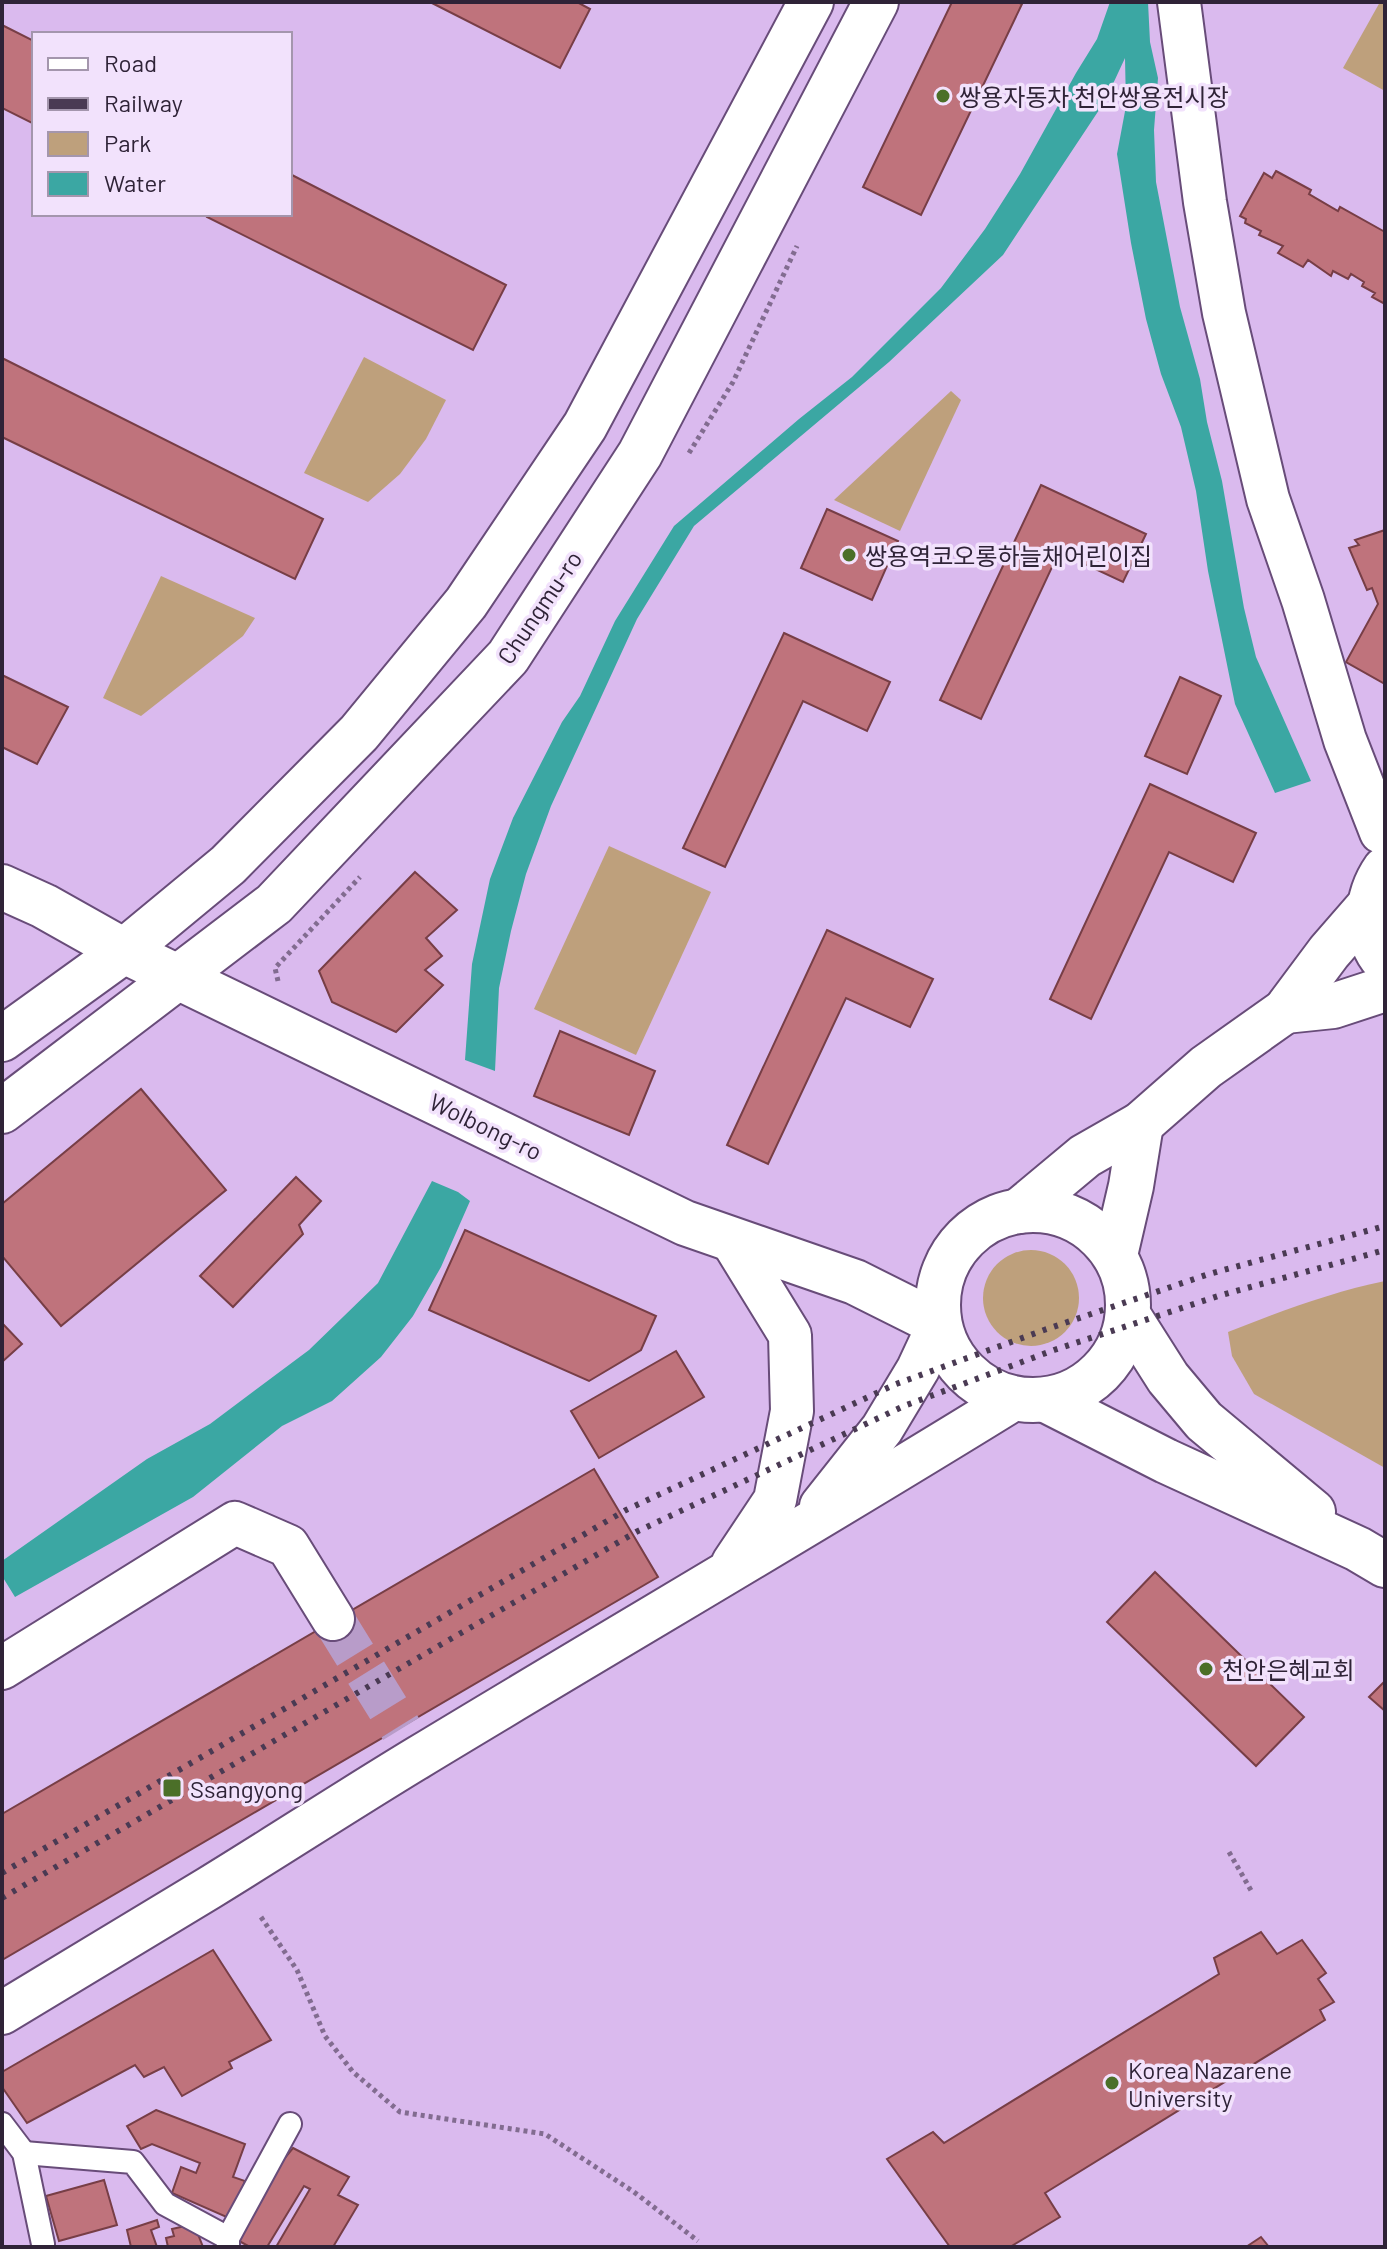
<svg xmlns="http://www.w3.org/2000/svg" width="1387" height="2249" font-family="Barlow,'Noto Sans KR',sans-serif">
<rect width="100%" height="100%" fill="#dabaee"/>
<g fill="#bea07c">
<path d="M1380 2H1385V91L1343 68Z"/>
<path d="M364 357 446 400 426 439 400 474 368 502 304 473Z"/>
<path d="M951 391 961 400 900 531 834 500Z"/>
<path d="M161 576 255 618 243 636 141 716 103 698Z"/>
<path d="M609 846 711 892 636 1055 534 1009Z"/>
<circle cx="1031" cy="1298" r="48"/>
<path d="M1385 1281V1468L1254 1394 1232 1356 1228 1332C1279 1312 1331 1292 1385 1281Z"/>
</g>
<g fill="#3ba7a3">
<path d="M1110 2H1148L1150 42 1158 78 1154 130 1156 182 1180 307 1200 379 1207 422 1222 481 1244 608 1256 657 1311 781 1275 793 1235 704 1208 571 1196 491 1181 427 1161 374 1146 319 1131 243 1117 154 1126 106 1125 58 1105 101 1003 255 889 362 694 526 637 619 551 806 526 874 511 931 499 988 495 1071 465 1060 472 964 490 879 513 818 562 722 580 696 615 621 674 526 799 419 852 377 941 288 985 229 1020 174 1076 73 1097 39Z"/>
<path d="M432 1181 458 1192 470 1201 441 1267 413 1316 381 1357 332 1401 282 1426 193 1497 15 1597 2 1576V1561L147 1459 210 1424 309 1350 378 1283Z"/>
</g>
<g fill="#bf737c" stroke="#773e46" stroke-width="2">
<path d="M430 2H577L590 9 560 68Z"/>
<path d="M952 2H1017L1022 4 921 215 863 187Z"/>
<path d="M2 25 34 41V124L2 108Z"/>
<path d="M1276 171 1311 190 1309 194 1338 211 1340 207 1385 232V304L1372 297 1375 293 1362 286 1364 282 1351 274 1348 279 1333 271 1331 276 1308 260 1303 267 1278 253 1283 246 1259 235 1261 231 1245 223 1246 219 1240 216 1264 173 1272 178Z"/>
<path d="M290 174 506 285 473 350 207 217 208 214H290Z"/>
<path d="M2 358 323 519 295 579 2 437Z"/>
<path d="M1041 485 1146 534 1123 582 1059 552 981 719 940 700Z"/>
<path d="M827 509 898 541 872 600 801 568Z"/>
<path d="M1385 530V684L1346 662 1378 604 1372 588 1367 590 1349 548 1359 545 1355 540Z"/>
<path d="M784 633 890 682 867 731 803 701 725 867 683 848Z"/>
<path d="M2 675 68 707 37 764 2 747Z"/>
<path d="M1180 677 1221 696 1187 774 1145 756Z"/>
<path d="M1150 784 1256 833 1233 882 1169 852 1091 1019 1050 999Z"/>
<path d="M415 872 457 910 426 938 442 956 425 970 443 985 396 1032 332 1002 319 971Z"/>
<path d="M827 930 933 979 910 1027 846 998 768 1164 727 1145Z"/>
<path d="M560 1031 655 1071 629 1135 534 1096Z"/>
<path d="M141 1089 226 1190 61 1326 2 1256V1204Z"/>
<path d="M296 1177 321 1201 299 1225 303 1234 233 1307 200 1276Z"/>
<path d="M465 1230 656 1316 641 1350 589 1381 429 1310Z"/>
<path d="M2 1323 22 1344 2 1362Z"/>
<path d="M676 1351 704 1397 599 1458 571 1411Z"/>
<path d="M594 1469 658 1577 2 1960V1814Z"/>
<path d="M1155 1572 1304 1717 1256 1766 1107 1622Z"/>
<path d="M1385 1681V1711L1369 1697Z"/>
<path d="M1261 1932 1277 1954 1302 1940 1326 1973 1318 1979 1334 2002 1320 2010 1325 2020 1045 2193 1060 2217 1010 2247H950L887 2159 933 2132 944 2143 1219 1974 1214 1958Z"/>
<path d="M213 1950 271 2040 229 2062 232 2068 182 2096 164 2067 144 2077 135 2065 27 2123 2 2087V2072Z"/>
<path d="M156 2110 245 2144 233 2177 245 2181 231 2219 172 2193 181 2167 196 2173 200 2163 152 2144 141 2149 127 2126Z"/>
<path d="M293 2148 349 2177 338 2195 358 2205 333 2247H276L310 2189 304 2186 267 2247H250L239 2241 279 2165Z"/>
<path d="M104 2180 117 2225 59 2241 46 2196Z"/>
<path d="M157 2220 159 2227 151 2230 157 2247H131L127 2230Z"/>
<path d="M194 2224 203 2247H168L166 2238 174 2236 172 2229Z"/>
<path d="M1261 2237 1269 2247H1246Z"/>
</g>
<g fill="none" stroke-linecap="round" stroke-linejoin="round">
<path stroke="#b89cc9" stroke-width="42" stroke-dasharray="42 21" stroke-linecap="butt" d="M333 1619 401 1729"/>
<g stroke="#684c79" stroke-width="26">
<g id="lane">
<path d="M2 2124 24 2153 43 2244"/>
<path d="M24 2153 133 2162 165 2204 228 2238"/>
<path d="M228 2247V2238L290 2124"/>
</g>
</g>
<g stroke="#684c79" stroke-width="46">
<g id="street">
<path d="M1179 2 1205 202 1224 313 1268 499 1303 600 1345 740 1381 832 1385 834"/>
<path d="M731 1239 790 1335 792 1411 775 1500 733 1563"/>
<path d="M821 1506 882 1429 918 1369 939 1324"/>
<path d="M2 1668 235 1523 288 1546 333 1619"/>
<path d="M2 2013C71 1971 140 1930 209 1888 279 1845 348 1800 419 1757 617 1637 817 1521 1014 1399"/>
</g>
</g>
<g stroke="#684c79" stroke-width="48">
<g id="secondary">
<path d="M1385 869C1366 896 1362 936 1385 962"/>
<path d="M2 887 44 906 124 951 685 1223 855 1282 939 1324"/>
<path d="M1285 1011 1333 1006 1385 989"/>
<path d="M2 1039 124 951 228 865 359 733 466 603 585 426 811 2"/>
<path d="M2 1111 274 904 508 657 640 454 876 2"/>
<circle cx="1033" cy="1305" r="95"/>
<path d="M1019 1211 1085 1156 1141 1124 1206 1067 1285 1011 1329 952 1369 906"/>
<path d="M1115 1255 1131 1186 1141 1124"/>
<path d="M1128 1315 1168 1378 1204 1421 1313 1512"/>
<path d="M1046 1400 1166 1461 1358 1549 1385 1565"/>
</g>
</g>
<g stroke="#826c90" stroke-width="5" stroke-dasharray="4 4" stroke-linecap="butt">
<path d="M689 453 733 382 797 246"/>
<path d="M278 981 275 968 360 877"/>
<path d="M1229 1852 1252 1892"/>
<path d="M261 1917 297 1970 325 2036 353 2072 400 2112 545 2134 634 2192 698 2241"/>
</g>
<use href="#lane" stroke="#fff" stroke-width="22"/>
<use href="#street" stroke="#fff" stroke-width="42"/>
<use href="#secondary" stroke="#fff" stroke-width="44"/>
<g stroke="#4a3a53" stroke-width="6" stroke-dasharray="4 8" stroke-linecap="butt">
<path d="M2 1873 626 1510 896 1384 1044 1330 1209 1274 1385 1226"/>
<path d="M2 1898 636 1532 904 1406 1054 1350 1218 1296 1385 1250"/>
</g>
</g>
<g fill="#4b6f28" stroke="#f2e2fc" stroke-width="3">
<circle cx="943" cy="96" r="8"/>
<circle cx="849" cy="555" r="8"/>
<circle cx="1206" cy="1669" r="8"/>
<rect x="162" y="1778" width="20" height="20" rx="4"/>
<circle cx="1112" cy="2083" r="8"/>
</g>
<g text-anchor="middle" dominant-baseline="central" stroke-width="7" stroke-linejoin="round" paint-order="stroke">
<g font-size="24" fill="#2f2337" stroke="#f2e2fc" text-anchor="start">
<text x="959" y="96">쌍용자동차 천안쌍용전시장</text>
<text x="865" y="555">쌍용역코오롱하늘채어린이집</text>
<text x="1222" y="1669">천안은혜교회</text>
<text x="190" y="1788">Ssangyong</text>
<text x="1128" y="2069">Korea Nazarene<tspan x="1128" dy="28">University</tspan></text>
</g>
<g font-size="24" fill="#2f2337" stroke="#f2e2fc">
<text transform="translate(539 607) rotate(-56)">Chungmu-ro</text>
<text transform="translate(486 1126) rotate(26)">Wolbong-ro</text>
</g>
</g>
<rect width="1387" height="2249" fill="none" stroke="#2f2337" stroke-width="8"/>
<rect x="32" y="32" width="260" height="184" fill="#f2e2fc" stroke="#a496ad" stroke-width="2"/>
<rect x="48" y="58" width="40" height="12" fill="#ffffff" stroke="#a496ad" stroke-width="2"/>
<text x="104" y="72" font-size="24" fill="#2f2337">Road</text>
<rect x="48" y="98" width="40" height="12" fill="#4a3a53" stroke="#a496ad" stroke-width="2"/>
<text x="104" y="112" font-size="24" fill="#2f2337">Railway</text>
<rect x="48" y="132" width="40" height="24" fill="#bea07c" stroke="#a496ad" stroke-width="2"/>
<text x="104" y="152" font-size="24" fill="#2f2337">Park</text>
<rect x="48" y="172" width="40" height="24" fill="#3ba7a3" stroke="#a496ad" stroke-width="2"/>
<text x="104" y="192" font-size="24" fill="#2f2337">Water</text>
</svg>
